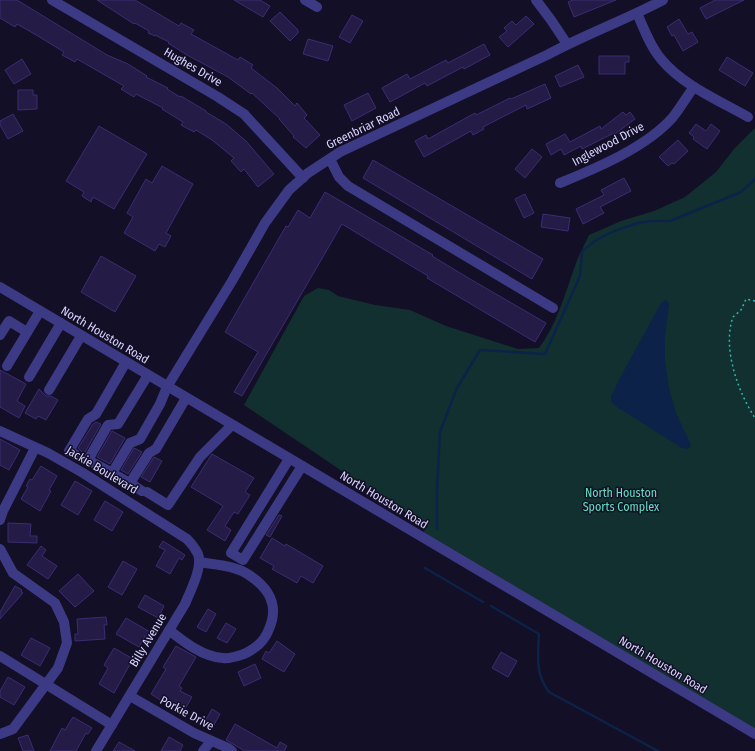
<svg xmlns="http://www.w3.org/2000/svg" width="755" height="751" font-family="'Fira Sans Condensed',sans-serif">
<rect width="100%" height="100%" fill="#130f26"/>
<path fill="#12302f" d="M755 128V734L420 536 428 526 376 494 244 405 304 296 318 288 329 290 338 296 375 305 410 310 446 326 518 349 539 348C557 324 565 294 575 266 578 256 584 246 589 235L621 221 654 211 685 197 716 172 734 149Z"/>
<path fill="#0c2248" d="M666 300 669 303 665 338V360L669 388 676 413 691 445 688 449 682 448 617 407 611 402V396L622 374 661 303Z"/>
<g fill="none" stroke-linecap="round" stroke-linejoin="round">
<g stroke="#0c2248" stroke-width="2.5">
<path d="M437 529V491L440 432 457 388 480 350 545 354 580 276 582 251 598 239 614 231 638 223 651 221H670L741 192 755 179"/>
<path d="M425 568 483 602"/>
<path d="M491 606 539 634C538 656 535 674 549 692L658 751"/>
</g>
</g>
<g fill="#241b47" stroke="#3b2d73">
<path d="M0 0H17L107 55 128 64 147 76 146 77 168 88 167 89 180 97 181 96 206 111V112L226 124 246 141 274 174 258 187 244 169 241 172 231 161 234 158 212 140 196 130 194 132 181 125 183 122 162 109 163 108 136 94 134 97 121 89 124 86 77 59 75 62 62 55 64 52 38 36 17 24 15 27 0 18Z"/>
<path d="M97 0H135L179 26 181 23 194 30 191 34 238 60 240 57 253 65 251 68 277 88 295 106 297 103 307 115 304 118 320 135 306 148 293 137 294 136 279 119H280L252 93 251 94 228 77 187 55 168 43 169 42 155 35V36L148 33 149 31 135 23 134 24Z"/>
<path d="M234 0H260L270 6 263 17Z"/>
<path d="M573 0H616L574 17 568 2Z"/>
<path d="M715 0H744L706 19 700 8Z"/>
<path d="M280 12 298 30V33L290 41 270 21Z"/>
<path d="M352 15 363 21 350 43 339 37Z"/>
<path d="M526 16 534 24 508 47 499 37 507 31 504 28 512 21 516 25Z"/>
<path d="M679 19 688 34 692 32 698 42 683 51 674 35 672 36 667 27Z"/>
<path d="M308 39 333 46 328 61 303 54Z"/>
<path d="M484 44 490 55 464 69 463 67 427 86 425 83 390 102 382 88 407 74 410 79 446 60 448 63Z"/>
<path d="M599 56H629V62H625V74H599Z"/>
<path d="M727 57 753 73 745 86 719 70Z"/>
<path d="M22 59 31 74 14 84 5 70Z"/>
<path d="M578 65 584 77 560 87 555 76Z"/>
<path d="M545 84 551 98 527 109 526 105 483 127 484 129 473 135 471 131 424 157 415 141 426 135 428 139 475 113 476 115 510 98 511 99Z"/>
<path d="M18 90H33V95H37V109L18 110Z"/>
<path d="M368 93 376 108 352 121 344 105Z"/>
<path d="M623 112 626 115 630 112 635 119 615 134 614 133 582 149 581 146 564 155 561 149 551 155 546 144 565 134 570 142 600 126 601 129Z"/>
<path d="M13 114 23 131 8 139 0 125V121Z"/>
<path d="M696 124 706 131 711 124 720 131 707 149 693 139 694 137 689 133Z"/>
<path d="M99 126 147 154 114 209 93 197 91 202 82 196 84 192 66 181Z"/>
<path d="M678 140 688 151 674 164 672 163 668 166 659 157Z"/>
<path d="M532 149 542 157 525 178 515 169Z"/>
<path d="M373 160 543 259 532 279 363 178Z"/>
<path d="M162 166 193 184 166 233 171 236 165 247 159 244 155 251 124 233 133 217 127 213 146 179 152 183Z"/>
<path d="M624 178 631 191 600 207 604 213 583 224 576 209 604 195 601 190Z"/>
<path d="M325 192 433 255 432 256 470 279 546 323 535 342 427 278 428 276 342 224 242 396 234 392 258 352 225 332 286 226 288 227 298 210 310 218Z"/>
<path d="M525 194 534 213 524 218 515 199Z"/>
<path d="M543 214 570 218 568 231 541 227Z"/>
<path d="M101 256 136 276 115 312 81 292Z"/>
<path d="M0 370 26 384 17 401 25 406 19 418 0 407Z"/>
<path d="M39 389 46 396H51L58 400 46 420 38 416 36 419 25 413Z"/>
<path d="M96 422 101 424 84 454 78 448 93 424Z"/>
<path d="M112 431 125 438 110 464 97 457Z"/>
<path d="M0 439 20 450 9 470 0 465Z"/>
<path d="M134 448 142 452 128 474 121 470Z"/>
<path d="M212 454 254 478 245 492 250 495 238 514 234 512 225 526 231 530 225 541 207 530 223 506 191 487Z"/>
<path d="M154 457 162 461 150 482 141 477Z"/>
<path d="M41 466 57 476 49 490 51 491 40 511 21 499 28 487 26 486 30 479 32 480Z"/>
<path d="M75 481 92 491 78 515 61 505Z"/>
<path d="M105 501 123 512 112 531 94 520Z"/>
<path d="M279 515 282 516 270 537 266 535Z"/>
<path d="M8 523 31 524 30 536H37V543L8 542Z"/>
<path d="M272 538 285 546 286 544 323 566 313 583 301 576 297 583 272 569 274 566 260 558Z"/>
<path d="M163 541 185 555 182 560 179 558 170 574 156 566 165 550 159 547Z"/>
<path d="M41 546 46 550 42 556 57 566 48 579 27 565Z"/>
<path d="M123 561 137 569 122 595 108 587Z"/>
<path d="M78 574 94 591 75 607 59 591Z"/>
<path d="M15 586 22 590 21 592 23 593 0 619V612Z"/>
<path d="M145 595 164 606 158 618 138 607Z"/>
<path d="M208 609 216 614 206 632 197 627Z"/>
<path d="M106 617 107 625H104L105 639 75 641V634H78L77 619Z"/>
<path d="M126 618 150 632 147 637 145 636 139 647 116 634Z"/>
<path d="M226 623 236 629 227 643 217 638Z"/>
<path d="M31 638 50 648 40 666 21 655Z"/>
<path d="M277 641 295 654 284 672 262 659 266 651 269 653Z"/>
<path d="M176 646 196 657 179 686 182 688 180 691 192 697 182 714 151 694 166 669 163 667Z"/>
<path d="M114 648 133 659 114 693 99 684 108 668 104 665Z"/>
<path d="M501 652 517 661 508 677 492 668Z"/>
<path d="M255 664 261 678 244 686 238 672Z"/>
<path d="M8 677 25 687 14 705 0 697V691Z"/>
<path d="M212 709 220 714 211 730 203 725Z"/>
<path d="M73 717 92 728 88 734 86 733 76 751H50L62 728 65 730Z"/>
<path d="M235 724 277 748 280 742 287 746 284 751H245L226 740Z"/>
<path d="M28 735 34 751H23L18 738Z"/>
<path d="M169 737 183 745 180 751H161Z"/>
<path d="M119 742 135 751H113Z"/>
</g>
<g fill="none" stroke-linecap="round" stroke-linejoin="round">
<path stroke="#2fb8b0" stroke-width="1.5" stroke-dasharray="2 3" stroke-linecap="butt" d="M755 301 746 299 741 310 733 317C722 348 738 392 755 418"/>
<g stroke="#3d3a85" stroke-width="10">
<path d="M52 0 218 97 244 114 303 178"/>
<path d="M305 0 317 7"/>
<path d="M536 0 551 20 567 44"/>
<path d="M637 13C644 29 650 46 661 59 682 85 720 101 748 117"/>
<path d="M330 159 339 177 348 186 553 308"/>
<path d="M560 183C597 168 647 147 673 117 681 107 687 96 694 87"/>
<path d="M0 287 755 734"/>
<path d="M0 335 9 321 27 332"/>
<path d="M7 366 40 311"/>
<path d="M148 375 118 424 108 425 88 460 112 473 130 443 140 439 160 404 167 387 232 281 265 223 289 190 308 173 340 152 547 55C584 35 625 20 663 0"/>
<path d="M29 377 61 323"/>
<path d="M49 390 81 336"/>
<path d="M0 431 48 453 83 473 187 539C191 543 195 548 198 554 203 567 190 592 185 604L96 751"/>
<path d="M75 454 69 451 88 419 96 414 126 362"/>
<path d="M289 459 231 553 243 560 302 466"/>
<path d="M112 473 130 483 149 453 156 449 186 398"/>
<path d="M130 483 142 491"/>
<path d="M147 492 168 505 200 457 232 425"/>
<path d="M0 520 3 511 35 448"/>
<path d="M0 549 13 573 55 603 64 622 67 643 58 668 13 729 0 734"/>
<path d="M169 630C184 642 203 657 223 658 229 659 238 656 244 654 256 648 264 642 269 629 279 606 270 589 249 575 234 565 216 565 199 562"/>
<path d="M0 656 112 725"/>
<path d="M130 696 194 733 228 748 232 751"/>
<path d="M203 751 211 741"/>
</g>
</g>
<g text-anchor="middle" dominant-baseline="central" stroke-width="3" stroke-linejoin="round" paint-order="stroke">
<g font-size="12" fill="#d9d4ff" stroke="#130f26">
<text transform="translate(193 67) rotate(30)">Hughes Drive</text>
<text transform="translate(363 128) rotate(-26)">Greenbriar Road</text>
<text transform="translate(608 144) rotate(-28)">Inglewood Drive</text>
<text transform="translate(105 335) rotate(31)">North Houston Road</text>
<text transform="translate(102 470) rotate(31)">Jackie Boulevard</text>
<text transform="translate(384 500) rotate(31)">North Houston Road</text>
<text transform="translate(148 640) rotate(-59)">Billy Avenue</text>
<text transform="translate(663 665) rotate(31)">North Houston Road</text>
<text transform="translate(187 713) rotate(28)">Porkie Drive</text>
</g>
<g font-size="12" fill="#5fe0c0" stroke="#130f26">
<text x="621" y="493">North Houston<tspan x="621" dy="14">Sports Complex</tspan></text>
</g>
</g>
</svg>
